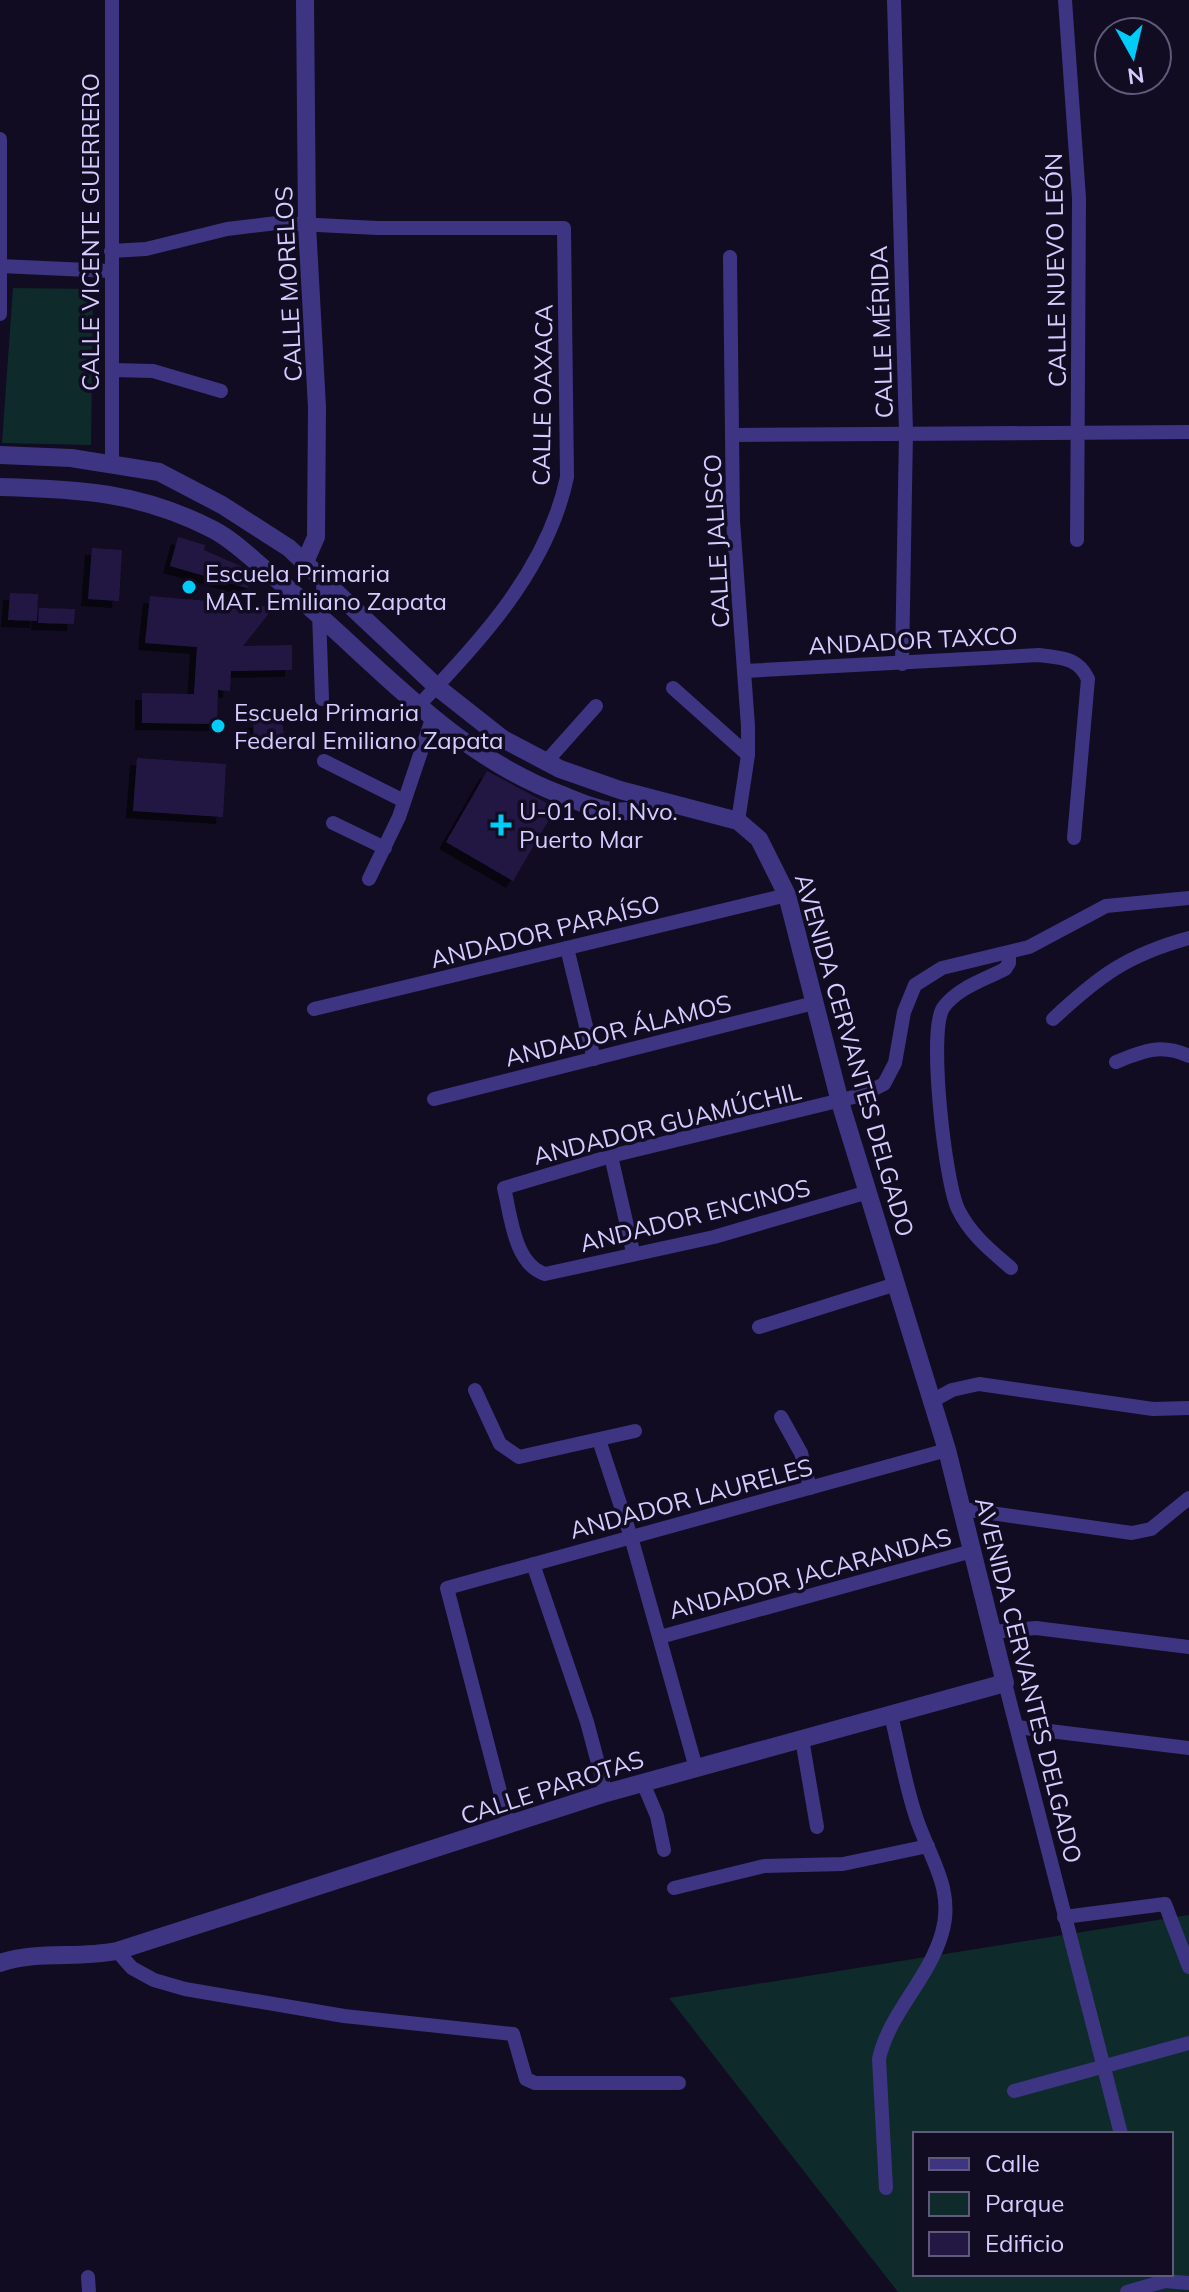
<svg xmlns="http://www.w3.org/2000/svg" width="1189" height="2292" font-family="Mulish,sans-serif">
<defs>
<filter id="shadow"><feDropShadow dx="-7" dy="7" stdDeviation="0" flood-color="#0009"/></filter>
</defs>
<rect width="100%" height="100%" fill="#110c21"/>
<g fill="#0f2a2b" fill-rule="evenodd">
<path d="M13 288 93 289 91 445 2 443Z"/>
<path d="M1189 1915V2292H898L669 1998ZM915 2134H1171V2274H915Z"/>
</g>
<g fill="#231743" filter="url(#shadow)">
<path d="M178 537 205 545 204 550 245 568 256 578 247 588 170 566Z"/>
<path d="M92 548 122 550 119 601 88 599Z"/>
<path d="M10 593 38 594 37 621 8 620Z"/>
<path d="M150 596 274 607 243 646 292 645V670L231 671 230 691 218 690 217 724 142 723V693L194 694 197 647 145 643Z"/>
<path d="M39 608 75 609 74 624 38 623Z"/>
<path d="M282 719 284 737 254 740 253 721Z"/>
<path d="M137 758 226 764 223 817 133 811Z"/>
<path d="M487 771 556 808 513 881 446 842Z"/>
</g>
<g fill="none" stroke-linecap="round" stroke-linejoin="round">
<g stroke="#3d3582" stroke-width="14">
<path d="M894 0 906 432 902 664"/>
<path d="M1065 0 1079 198 1077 540"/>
<path d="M0 139V314"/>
<path d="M111 251 146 249 227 229 277 223 377 228H564L567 477C548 568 481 641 418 706"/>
<path d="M730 257 733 521 748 726V755L738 821"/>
<path d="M0 266 110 271"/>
<path d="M113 370 153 371 221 391"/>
<path d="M733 435 1189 432"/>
<path d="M112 464V0"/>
<path d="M745 671 1039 655C1061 658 1078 657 1088 679L1074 838"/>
<path d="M673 688 748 755"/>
<path d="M322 699 319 613 325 578"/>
<path d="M324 761 404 801"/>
<path d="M546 762 596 706"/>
<path d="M333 823 385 848"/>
<path d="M369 879 399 817 432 719"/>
<path d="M567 948 594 1059"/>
<path d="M1009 953V963L1005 969C984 980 957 988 943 1008 928 1032 945 1182 958 1209 970 1234 990 1250 1011 1268"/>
<path d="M314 1009 787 895"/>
<path d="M1053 1019C1099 976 1127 955 1189 938"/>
<path d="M1116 1062C1143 1051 1161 1043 1189 1056"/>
<path d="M434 1099 814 1003"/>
<path d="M611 1156 633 1252"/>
<path d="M868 1192 714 1237 545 1274C514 1264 511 1216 504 1188L611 1156 862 1095 884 1084 895 1063 904 1012 915 985 942 968 1029 947 1106 906 1189 898"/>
<path d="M759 1327 896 1284"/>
<path d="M475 1390 500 1444 519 1457 635 1431"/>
<path d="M932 1401 952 1390 979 1384 1153 1409 1189 1408"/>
<path d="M781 1417 801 1453 810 1488"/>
<path d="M599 1440 631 1537 696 1768"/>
<path d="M962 1509 1132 1533 1151 1529 1189 1498"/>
<path d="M533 1564 587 1722 606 1793"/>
<path d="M993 1632 1036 1628 1189 1647"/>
<path d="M660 1637 972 1551"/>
<path d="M1005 1683 1121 2134"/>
<path d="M1017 1727 1189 1748"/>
<path d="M802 1739 817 1827"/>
<path d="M643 1783 657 1816 664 1850"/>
<path d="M509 1826 447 1588 947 1450"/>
<path d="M674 1888 764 1866 843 1864 928 1846"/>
<path d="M1064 1917 1165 1904 1189 1967"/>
<path d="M117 1951 132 1968 154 1980 185 1989 344 2016 513 2034 526 2079 535 2083H679"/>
<path d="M1014 2091 1189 2043"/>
<path d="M886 2188 879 2059C889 2013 929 1979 942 1933 955 1889 929 1857 916 1817 905 1784 899 1748 891 1715"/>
<path d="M88 2277 89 2292"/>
<path d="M1127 2292 1165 2281 1189 2283"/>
</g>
<g stroke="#3d3582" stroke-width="18">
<path d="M0 455 71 458 159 472 222 505 289 548 437 687 503 739 560 769 620 790 738 821 759 839 787 895 840 1102 947 1450 1005 1683 606 1793 117 1951C76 1959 39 1950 0 1963"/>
<path d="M0 487C79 489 140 492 212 529 234 540 254 561 274 577 369 653 445 751 562 795 600 810 620 820 659 802"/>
<path d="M305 562 316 537 317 407 307 225 305 0"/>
</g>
</g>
<g fill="#00cdf7" stroke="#110c21" stroke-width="3">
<circle cx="189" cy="587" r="8"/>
<circle cx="218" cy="726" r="8"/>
<path d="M497 813h8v8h8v8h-8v8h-8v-8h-8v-8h8z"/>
</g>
<g text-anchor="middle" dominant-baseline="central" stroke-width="7" stroke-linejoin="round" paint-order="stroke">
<g font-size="24" fill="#d5ccff" stroke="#110c21">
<text transform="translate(90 232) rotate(-90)">CALLE VICENTE GUERRERO</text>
<text transform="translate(1055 270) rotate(-91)">CALLE NUEVO LEÓN</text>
<text transform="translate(288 284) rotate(-93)">CALLE MORELOS</text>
<text transform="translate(881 332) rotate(-92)">CALLE MÉRIDA</text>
<text transform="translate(542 395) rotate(-89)">CALLE OAXACA</text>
<text transform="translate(716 541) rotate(-93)">CALLE JALISCO</text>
<text transform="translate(913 640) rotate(-3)">ANDADOR TAXCO</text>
<text transform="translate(545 931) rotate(-14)">ANDADOR PARAÍSO</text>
<text transform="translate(618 1030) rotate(-14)">ANDADOR ÁLAMOS</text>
<text transform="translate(855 1055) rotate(74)">AVENIDA CERVANTES DELGADO</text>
<text transform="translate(667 1123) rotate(-14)">ANDADOR GUAMÚCHIL</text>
<text transform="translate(695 1215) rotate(-14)">ANDADOR ENCINOS</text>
<text transform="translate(691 1498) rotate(-15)">ANDADOR LAURELES</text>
<text transform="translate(810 1573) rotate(-15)">ANDADOR JACARANDAS</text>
<text transform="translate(1029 1680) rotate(76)">AVENIDA CERVANTES DELGADO</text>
<text transform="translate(552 1787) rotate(-18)">CALLE PAROTAS</text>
</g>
<g font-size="24" fill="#d5ccff" stroke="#110c21" text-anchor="start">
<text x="205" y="573">Escuela Primaria<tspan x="205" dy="28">MAT. Emiliano Zapata</tspan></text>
<text x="234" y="712">Escuela Primaria<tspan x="234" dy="28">Federal Emiliano Zapata</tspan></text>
<text x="519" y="811">U-01 Col. Nvo.<tspan x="519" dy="28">Puerto Mar</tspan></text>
</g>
</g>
<rect x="913" y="2132" width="260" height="144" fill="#110c21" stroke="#5f597a" stroke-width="2"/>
<rect x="929" y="2158" width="40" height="12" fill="#3d3582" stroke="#5f597a" stroke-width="2"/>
<text x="985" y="2172" font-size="24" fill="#d5ccff">Calle</text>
<rect x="929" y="2192" width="40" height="24" fill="#0f2a2b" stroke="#5f597a" stroke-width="2"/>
<text x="985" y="2212" font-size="24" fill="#d5ccff">Parque</text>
<rect x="929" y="2232" width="40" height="24" fill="#231743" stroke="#5f597a" stroke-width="2"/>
<text x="985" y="2252" font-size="24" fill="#d5ccff">Edificio</text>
<g transform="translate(1133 56) rotate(172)"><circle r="38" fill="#110c21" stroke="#5f597a" stroke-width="2"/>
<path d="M0-6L14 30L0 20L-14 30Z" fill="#00cdf7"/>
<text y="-12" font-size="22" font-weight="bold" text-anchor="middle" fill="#d5ccff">N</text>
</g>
</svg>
